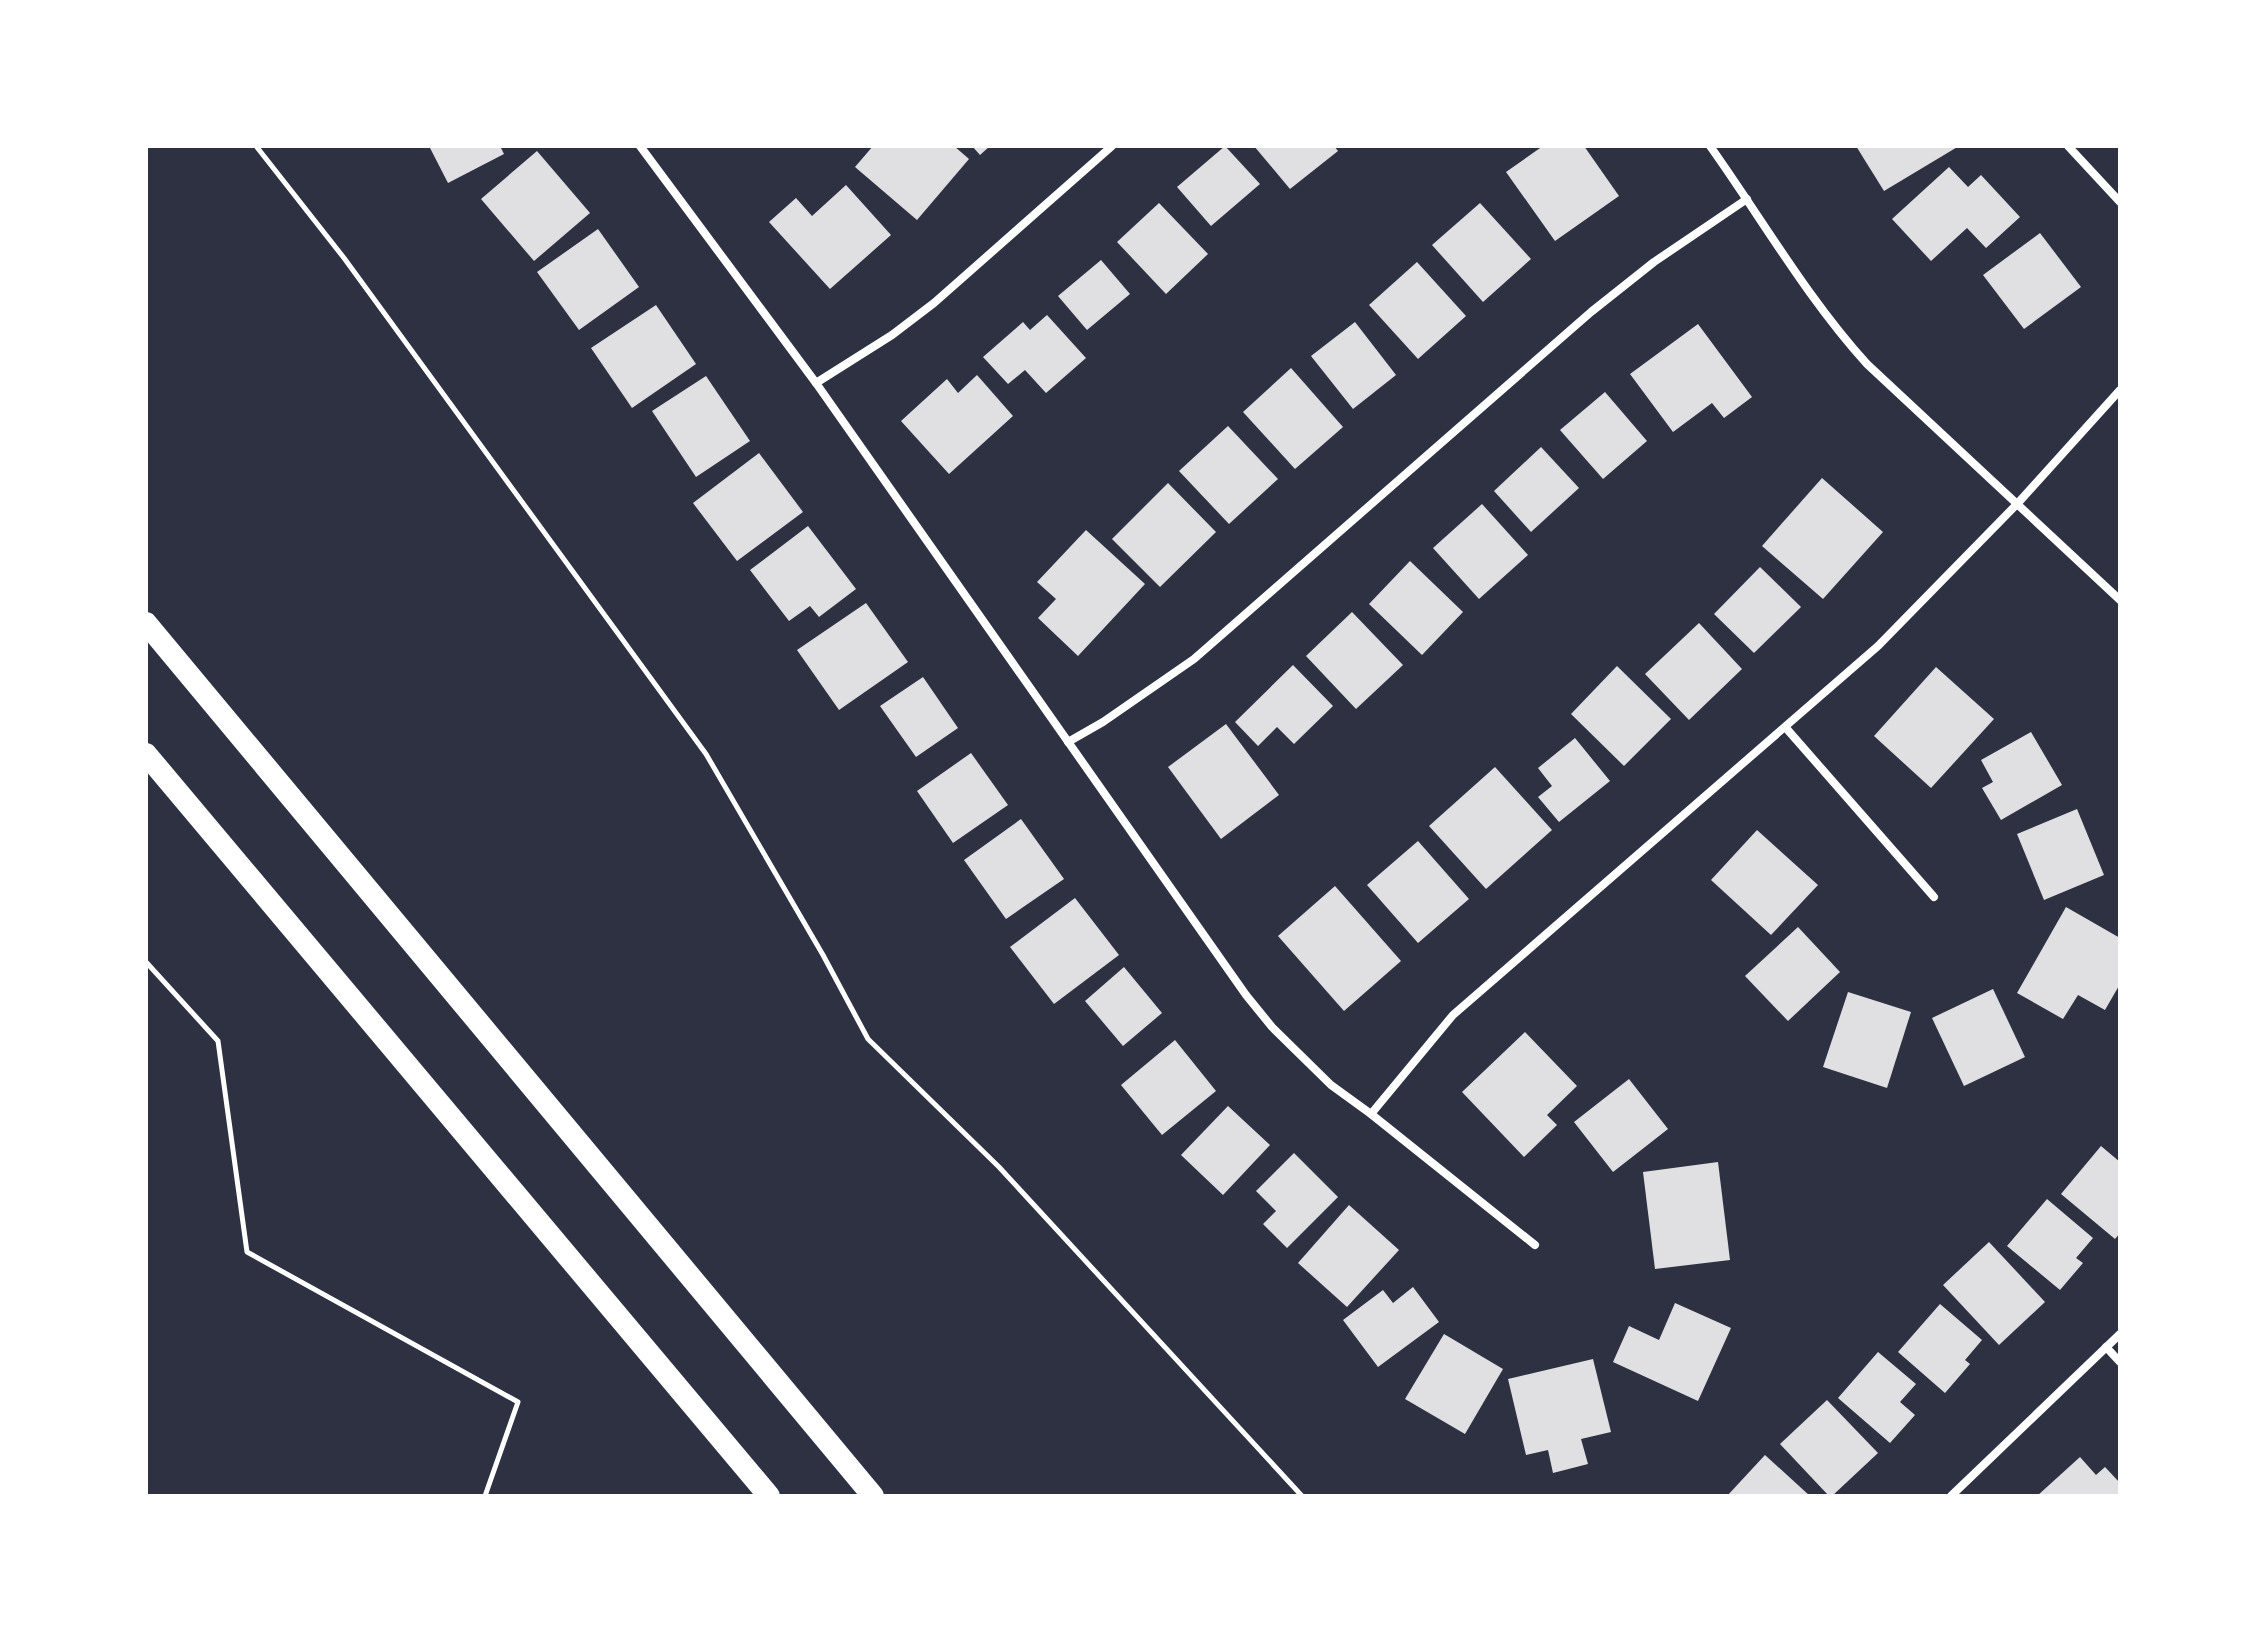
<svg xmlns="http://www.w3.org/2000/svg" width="2266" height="1642" font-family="Bitter,serif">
<rect width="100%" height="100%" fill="#2d3142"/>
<g fill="#e0e0e3">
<path d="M429 146H500L504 154 448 183Z"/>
<path d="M873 146H954L969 159 917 220 855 167Z"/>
<path d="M972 146H990L980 155Z"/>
<path d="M1225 146 1260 184 1211 226 1177 187Z"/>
<path d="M1254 146H1334L1338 151 1290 189Z"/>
<path d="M1543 146H1584L1619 196 1555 241 1506 172Z"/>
<path d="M1856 146H1959L1884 191Z"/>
<path d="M537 151 590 213 534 261 481 199Z"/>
<path d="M1949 167 1968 187 1981 175 2020 217 1986 248 1967 228 1931 261 1892 219Z"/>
<path d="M846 185 891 235 830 289 769 222 796 198 812 216Z"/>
<path d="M1159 203 1208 254 1166 294 1117 242Z"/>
<path d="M1480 203 1531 259 1483 302 1432 245Z"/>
<path d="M598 229 639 287 579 330 537 272Z"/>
<path d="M2040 233 2081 287 2024 329 1983 275Z"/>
<path d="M1101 260 1130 294 1087 330 1058 296Z"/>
<path d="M1417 262 1466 316 1418 359 1369 305Z"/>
<path d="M656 305 696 364 632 408 591 348Z"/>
<path d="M1047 315 1086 358 1046 393 1025 370 1008 384 983 357 1023 322 1030 330Z"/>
<path d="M1355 322 1396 375 1353 409 1311 356Z"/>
<path d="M1698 324 1752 397 1724 418 1712 403 1673 432 1630 374Z"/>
<path d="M1291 368 1343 427 1295 469 1243 412Z"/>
<path d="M977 375 1013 416 949 474 901 421 947 379 958 393Z"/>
<path d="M706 376 750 441 696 477 652 411Z"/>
<path d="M1605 392 1647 441 1603 479 1560 430Z"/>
<path d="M1228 426 1278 479 1229 524 1179 471Z"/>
<path d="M1541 447 1579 488 1531 532 1494 491Z"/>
<path d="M759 453 803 512 737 561 693 503Z"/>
<path d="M1822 478 1883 532 1823 599 1762 546Z"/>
<path d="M1168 483 1216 532 1160 587 1112 539Z"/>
<path d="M1482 504 1528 555 1479 599 1433 548Z"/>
<path d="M808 526 856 589 819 617 810 606 789 621 750 570Z"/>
<path d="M1086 530 1145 584 1078 656 1038 618 1056 599 1037 582Z"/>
<path d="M1410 561 1463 612 1422 655 1369 604Z"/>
<path d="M1760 567 1801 607 1754 653 1714 614Z"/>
<path d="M866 603 908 662 839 710 797 650Z"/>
<path d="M1352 612 1403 665 1356 709 1306 656Z"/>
<path d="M1699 623 1742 669 1689 720 1645 674Z"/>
<path d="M1293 665 1333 706 1294 744 1277 727 1258 746 1235 722Z"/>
<path d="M1617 666 1671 719 1624 766 1571 714Z"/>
<path d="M1936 667 1994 719 1931 788 1874 736Z"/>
<path d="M923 677 958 728 916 757 880 706Z"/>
<path d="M1226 724 1279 795 1221 839 1168 767Z"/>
<path d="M2031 732 2062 785 2001 820 1982 788 1993 782 1981 760Z"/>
<path d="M1575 738 1610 781 1559 822 1538 797 1552 786 1538 768Z"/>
<path d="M971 753 1008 805 953 843 917 791Z"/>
<path d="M1495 767 1552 830 1486 889 1429 826Z"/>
<path d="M2077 809 2104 875 2044 900 2017 834Z"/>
<path d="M1021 819 1064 879 1006 919 964 860Z"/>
<path d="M1757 830 1818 885 1771 935 1711 880Z"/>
<path d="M1418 841 1469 899 1418 943 1367 885Z"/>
<path d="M1335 886 1401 961 1344 1011 1278 936Z"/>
<path d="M1075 898 1119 955 1054 1004 1010 947Z"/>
<path d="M2066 907 2120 938V984L2105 1010 2078 995 2063 1019 2017 993Z"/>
<path d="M1798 927 1840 972 1788 1021 1745 976Z"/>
<path d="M1124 967 1162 1013 1123 1046 1085 1001Z"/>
<path d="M1993 989 2025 1057 1964 1086 1932 1018Z"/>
<path d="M1848 992 1911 1012 1887 1088 1823 1067Z"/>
<path d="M1525 1032 1577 1086 1547 1115 1557 1125 1524 1157 1462 1092Z"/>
<path d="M1175 1040 1216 1091 1162 1135 1121 1085Z"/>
<path d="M1629 1079 1668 1129 1613 1172 1574 1122Z"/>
<path d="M1228 1106 1270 1145 1223 1195 1181 1155Z"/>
<path d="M2101 1146 2120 1162V1233L2115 1239 2061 1194Z"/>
<path d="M1294 1153 1338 1197 1287 1248 1263 1224 1276 1211 1256 1191Z"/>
<path d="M1718 1162 1730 1260 1655 1269 1643 1172Z"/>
<path d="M2047 1199 2093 1238 2076 1258 2083 1263 2060 1290 2007 1246Z"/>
<path d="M1349 1205 1399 1250 1347 1307 1298 1263Z"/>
<path d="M1989 1242 2045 1302 1999 1345 1943 1285Z"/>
<path d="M1413 1287 1439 1322 1378 1367 1343 1320 1383 1290 1393 1303Z"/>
<path d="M1675 1303 1731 1328 1698 1401 1613 1362 1629 1326 1659 1340Z"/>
<path d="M1940 1304 1982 1340 1965 1360 1970 1364 1945 1393 1898 1352Z"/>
<path d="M1444 1334 1503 1369 1465 1434 1405 1399Z"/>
<path d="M1878 1352 1916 1384 1900 1402 1915 1415 1890 1443 1838 1398Z"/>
<path d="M1593 1359 1611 1432 1581 1439 1588 1464 1553 1473 1548 1450 1526 1455 1508 1379Z"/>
<path d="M1827 1400 1878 1453 1832 1496H1829L1780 1444Z"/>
<path d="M1765 1455 1810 1496H1727Z"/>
<path d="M2080 1457 2096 1475 2105 1467 2120 1483V1496H2037Z"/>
</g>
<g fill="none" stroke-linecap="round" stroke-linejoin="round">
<g stroke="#fff" stroke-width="5">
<path d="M256 146 344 258 706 754 823 955 868 1039 999 1167 1302 1496"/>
<path d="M146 962 218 1041 247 1252 518 1402 485 1496"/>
</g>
<g stroke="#fff" stroke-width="8">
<path d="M640 146 816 383 1246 995 1272 1027 1331 1085 1371 1114 1535 1245"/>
<path d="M1710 146C1762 219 1807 298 1867 364L2120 600"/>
<path d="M2068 146 2120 202"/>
<path d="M816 383 892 335 934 303 1112 146"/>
<path d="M1786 728 1934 897"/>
<path d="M1068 742 1103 722 1194 659 1591 312 1654 262 1747 199"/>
<path d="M1371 1114 1453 1015 1878 646 2018 503 2120 390"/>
<path d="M2106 1347 2120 1362"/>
<path d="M1951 1496 2120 1334"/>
</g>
<g stroke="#fff" stroke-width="22">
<path d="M146 623 873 1496"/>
<path d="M146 754 769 1496"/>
</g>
</g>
<rect width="2266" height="1642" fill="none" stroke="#ffffff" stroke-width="296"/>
</svg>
